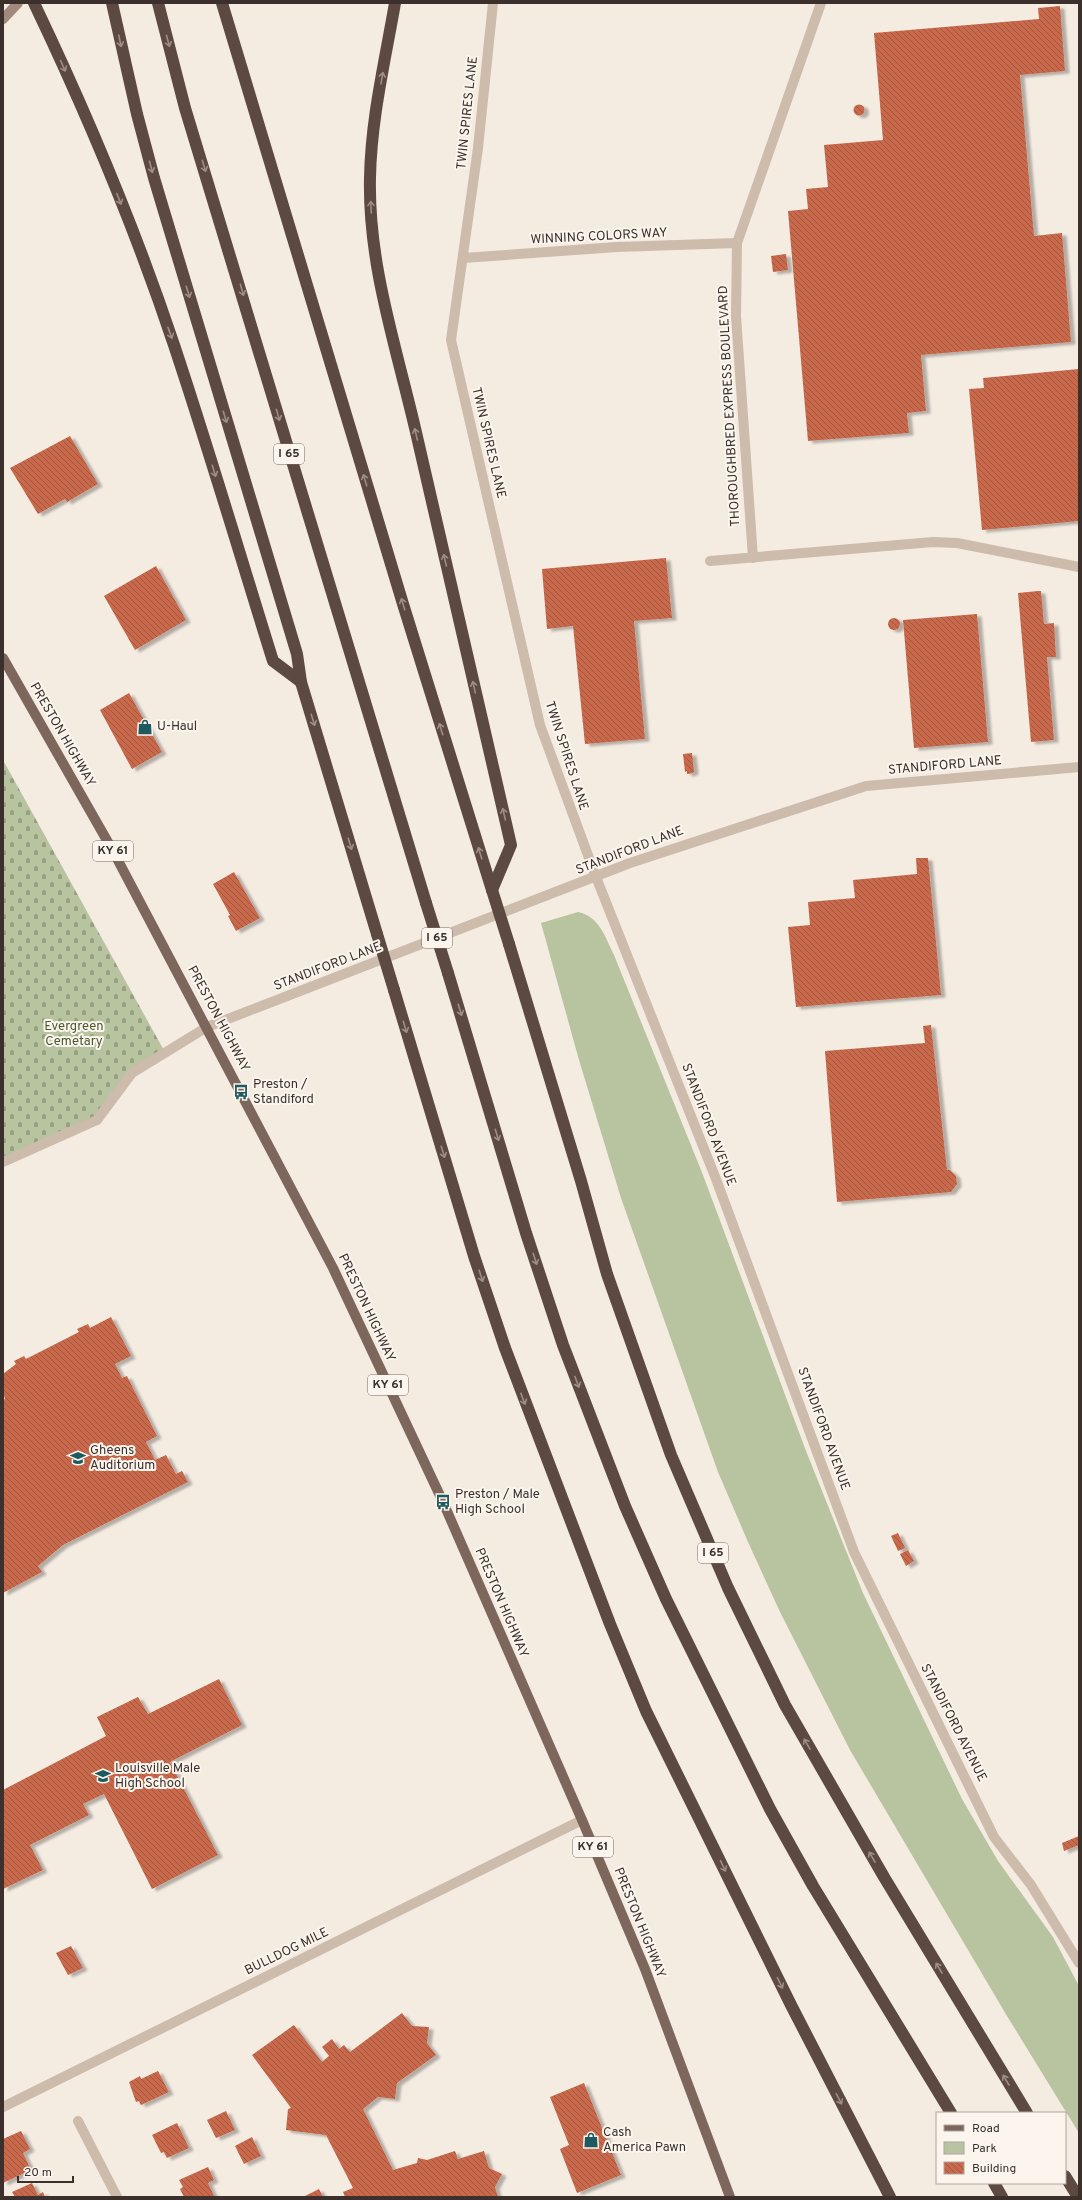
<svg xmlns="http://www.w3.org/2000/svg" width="1082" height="2200" font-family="Overpass,sans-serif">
<defs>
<pattern id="cemetery-stones" width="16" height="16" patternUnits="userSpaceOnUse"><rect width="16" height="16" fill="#b8c4a0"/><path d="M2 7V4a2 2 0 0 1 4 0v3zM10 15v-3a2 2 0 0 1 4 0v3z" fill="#97a083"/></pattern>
<pattern id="building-back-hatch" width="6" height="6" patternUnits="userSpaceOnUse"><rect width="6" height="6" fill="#c8694b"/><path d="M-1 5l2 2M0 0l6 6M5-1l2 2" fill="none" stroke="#a4573f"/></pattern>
<filter id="shadow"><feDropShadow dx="4.5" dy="2.5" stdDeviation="1" flood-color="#0004"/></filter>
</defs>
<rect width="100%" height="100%" fill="#f4ebe1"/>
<path fill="#b8c4a0" d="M578 912C600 917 605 937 614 955L703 1175 806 1451 863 1593 962 1799 998 1861 1053 1937 1079 1986V2133L1007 2016 850 1750 780 1612 748 1542 718 1472 621 1198 579 1060 541 923Z"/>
<path fill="url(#cemetery-stones)" d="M3 760 166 1054 132 1073 97 1120 3 1161Z"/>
<g fill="url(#building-back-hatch)" filter="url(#shadow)">
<path d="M1060 6 1065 71 1020 75 1034 236 1062 233 1071 342 921 355 926 411 907 413 909 433 808 441 788 211 808 209 806 189 828 187 824 145 883 140 874 33 1039 19 1038 8Z"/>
<circle cx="859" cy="110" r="5.5"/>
<path d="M786 254 788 270 773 272 771 256Z"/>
<path d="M1079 369V521L982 530 969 389 984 388 983 378Z"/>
<path d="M70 436 98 484 67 502 65 499 38 514 10 468Z"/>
<path d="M666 558 672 618 634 621 645 739 585 744 573 626 547 629 542 569Z"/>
<path d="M156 566 186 620 135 650 104 596Z"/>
<path d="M1038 591H1041L1044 624 1054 623 1056 657H1047L1054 740 1031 742 1018 593Z"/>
<path d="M977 614 988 742 914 748 903 620Z"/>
<circle cx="894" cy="624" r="6"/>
<path d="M129 693 162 752 132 769 100 710Z"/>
<path d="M692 753 694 771 693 773 687 774V771L685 772 683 754Z"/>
<path d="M916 858H928L941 995 796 1007 788 927 810 925 808 902 855 898 853 880 917 874Z"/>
<path d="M234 872 260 918 236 931 228 916 230 915 213 884Z"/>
<path d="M931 1025 947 1170H950L956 1176 957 1184 951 1192 837 1202 825 1051 925 1043 923 1026Z"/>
<path d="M111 1317 131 1356 115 1364 122 1378 127 1376 157 1436 146 1442 155 1460 166 1455 176 1474 182 1471 188 1482 63 1545 38 1566 42 1572 3 1593V1400L5 1399 3 1392V1374L16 1364 14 1361 24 1356 26 1359 79 1332 77 1329 88 1324 90 1328Z"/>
<path d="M898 1533 905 1548 898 1551 891 1536Z"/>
<path d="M908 1550 914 1561 906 1566 900 1554Z"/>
<path d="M219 1679 242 1725 170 1762 218 1855 152 1889 104 1794 83 1804 89 1815 30 1845 43 1870 3 1889V1790L106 1736 97 1717 138 1697 148 1714Z"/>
<path d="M1079 1836V1845L1064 1851 1062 1843Z"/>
<path d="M71 1946 83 1968 68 1975 56 1953Z"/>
<path d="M402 2013 412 2026 429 2027 427 2043 436 2055 397 2083 395 2099 378 2097 363 2109 393 2170 417 2163 418 2158 427 2160 455 2151 458 2159 484 2151 489 2168 502 2174 495 2187 498 2197H345L343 2192 353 2188 326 2135 286 2130 288 2109 291 2108 252 2055 294 2025 322 2062 329 2056 322 2047 332 2039 339 2049 344 2045 350 2052Z"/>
<path d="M158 2071 169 2092 141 2105 139 2101 136 2102 129 2082 140 2076 141 2079Z"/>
<path d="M584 2083 621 2175 577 2193 560 2149 569 2145 550 2097Z"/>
<path d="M226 2111 235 2130 216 2138 207 2120Z"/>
<path d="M177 2123 189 2148 167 2158 164 2152 161 2153 152 2135Z"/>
<path d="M21 2131 30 2149 23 2153 31 2170 3 2183V2139Z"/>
<path d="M252 2137 261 2156 244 2164 235 2146Z"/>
<path d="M208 2167 214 2180 208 2183 214 2196 184 2197 180 2189 183 2187 179 2180Z"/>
<path d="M32 2183 38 2195 43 2192 45 2197H15L12 2192Z"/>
<path d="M319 2189 323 2197H303Z"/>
</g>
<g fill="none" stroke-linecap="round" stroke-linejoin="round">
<g stroke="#cdbbac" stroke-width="10">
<path d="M493 3 478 148 451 340 540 725 596 877 716 1179 854 1552 994 1837 1031 1885 1079 1963"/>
<path d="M463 258 617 247 737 243"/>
<path d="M753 558 736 316 737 243 821 3"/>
<path d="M710 561 933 542 957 543 1079 567"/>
<path d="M3 1162 97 1120 132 1073 207 1027 630 863 866 786 1079 767"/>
<path d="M3 2107 582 1820"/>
<path d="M78 2121 117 2197"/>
</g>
<path stroke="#a18a7d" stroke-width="10" d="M3 19 18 3"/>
<path stroke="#7d675c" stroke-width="10" d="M3 658 113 851 333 1268 443 1502 582 1820 645 1969 730 2197"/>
<g stroke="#5c4a42" stroke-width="12">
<path d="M34 3C87 114 135 228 174 345 209 450 240 555 273 661L301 682"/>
<path d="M112 3 137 114 154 178 297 654 301 682 377 934"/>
<path d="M158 3 185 108 426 903"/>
<path d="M222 3 403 604 492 890"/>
<path d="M395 3C385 61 371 119 370 178 368 264 396 346 415 428 447 567 479 706 511 845L492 890"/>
<path d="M509 944 581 1181 607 1274 671 1455 728 1588 785 1705 884 1877 1027 2113"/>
<path d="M448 973 526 1233 563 1345 625 1506 666 1599 770 1809 813 1886 951 2113"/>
<path d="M394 990 474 1256 505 1348 610 1624 646 1711 791 2005 890 2197"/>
<path d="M1065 2176 1078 2197"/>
<path d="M994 2183 1002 2197"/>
</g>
<g stroke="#5c4a42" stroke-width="12">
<path d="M492 890 509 944"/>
<path d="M426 903 448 973"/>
<path d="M377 934 394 990"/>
</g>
</g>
<defs><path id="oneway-shaft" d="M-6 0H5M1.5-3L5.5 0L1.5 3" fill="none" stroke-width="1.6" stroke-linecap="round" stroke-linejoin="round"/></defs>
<g stroke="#9c8e87">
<use href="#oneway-shaft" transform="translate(120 41) rotate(78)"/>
<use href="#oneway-shaft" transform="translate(168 41) rotate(75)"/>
<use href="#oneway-shaft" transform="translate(63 66) rotate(66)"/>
<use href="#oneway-shaft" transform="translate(382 78) rotate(-80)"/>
<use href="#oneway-shaft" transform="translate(204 166) rotate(73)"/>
<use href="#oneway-shaft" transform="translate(151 167) rotate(75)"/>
<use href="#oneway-shaft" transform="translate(119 199) rotate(68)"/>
<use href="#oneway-shaft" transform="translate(371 207) rotate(-93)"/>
<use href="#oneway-shaft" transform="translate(242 290) rotate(74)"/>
<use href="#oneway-shaft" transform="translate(188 292) rotate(73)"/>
<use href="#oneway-shaft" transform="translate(170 333) rotate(70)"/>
<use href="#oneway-shaft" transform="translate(278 415) rotate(74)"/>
<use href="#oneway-shaft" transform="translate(225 417) rotate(73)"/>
<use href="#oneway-shaft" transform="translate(416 434) rotate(-103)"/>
<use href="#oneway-shaft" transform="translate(214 471) rotate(73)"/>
<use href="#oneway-shaft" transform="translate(365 480) rotate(-107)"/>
<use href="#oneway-shaft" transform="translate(445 560) rotate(-103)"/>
<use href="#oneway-shaft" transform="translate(403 604) rotate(-107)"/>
<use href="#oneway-shaft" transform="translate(474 687) rotate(-103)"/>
<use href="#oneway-shaft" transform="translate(313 720) rotate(73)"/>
<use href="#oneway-shaft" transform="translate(441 729) rotate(-107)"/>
<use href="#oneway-shaft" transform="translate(504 814) rotate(-103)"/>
<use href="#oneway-shaft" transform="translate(350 844) rotate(73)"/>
<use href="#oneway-shaft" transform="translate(480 853) rotate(-107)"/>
<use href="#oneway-shaft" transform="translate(460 1010) rotate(73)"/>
<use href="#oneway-shaft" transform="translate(405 1027) rotate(73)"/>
<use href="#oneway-shaft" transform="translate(497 1135) rotate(73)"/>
<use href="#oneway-shaft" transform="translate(443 1152) rotate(73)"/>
<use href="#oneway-shaft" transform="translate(535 1259) rotate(72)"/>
<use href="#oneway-shaft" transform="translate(481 1276) rotate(72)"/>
<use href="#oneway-shaft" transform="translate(577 1382) rotate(69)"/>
<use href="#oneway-shaft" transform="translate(523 1399) rotate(70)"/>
<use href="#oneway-shaft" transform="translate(807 1744) rotate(-120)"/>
<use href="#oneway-shaft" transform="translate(872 1857) rotate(-120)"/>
<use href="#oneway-shaft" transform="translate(723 1866) rotate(65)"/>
<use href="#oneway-shaft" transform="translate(939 1968) rotate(-121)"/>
<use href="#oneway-shaft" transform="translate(780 1983) rotate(64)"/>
<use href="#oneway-shaft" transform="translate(1006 2080) rotate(-121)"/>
<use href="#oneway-shaft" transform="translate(839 2099) rotate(63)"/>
</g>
<defs>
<g id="shop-bare" transform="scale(1.2)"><path d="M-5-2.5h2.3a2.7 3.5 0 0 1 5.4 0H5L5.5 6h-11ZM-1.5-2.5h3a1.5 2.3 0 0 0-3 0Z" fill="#1f5a5e" stroke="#fbf5ee" stroke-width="2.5" paint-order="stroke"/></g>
<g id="bus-bare" transform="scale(1.2)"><path d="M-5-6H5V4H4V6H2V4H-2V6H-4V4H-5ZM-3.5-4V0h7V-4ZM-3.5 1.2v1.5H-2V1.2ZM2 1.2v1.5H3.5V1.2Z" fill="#1f5a5e" stroke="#fbf5ee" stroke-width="2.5" paint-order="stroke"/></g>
<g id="school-bare" transform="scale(1.2)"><path d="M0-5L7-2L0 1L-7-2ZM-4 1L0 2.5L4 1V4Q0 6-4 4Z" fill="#1f5a5e" stroke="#fbf5ee" stroke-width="2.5" paint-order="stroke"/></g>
</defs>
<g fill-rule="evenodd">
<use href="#shop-bare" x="145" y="727"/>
<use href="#bus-bare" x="241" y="1092"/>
<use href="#school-bare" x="78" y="1458"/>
<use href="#bus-bare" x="443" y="1502"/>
<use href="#school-bare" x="103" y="1776"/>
<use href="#shop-bare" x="591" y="2140"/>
</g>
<g text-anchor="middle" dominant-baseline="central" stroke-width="4" stroke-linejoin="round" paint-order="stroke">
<g fill="#fbf5ee" stroke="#756b66" stroke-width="1">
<rect x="274" y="444" width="30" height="20" rx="3"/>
<rect x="93" y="841" width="40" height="20" rx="3"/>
<rect x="422" y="928" width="30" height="20" rx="3"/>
<rect x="368" y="1375" width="40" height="20" rx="3"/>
<rect x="698" y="1543" width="30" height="20" rx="3"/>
<rect x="573" y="1837" width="40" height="20" rx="3"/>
</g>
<g font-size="12" font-weight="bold" fill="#3b302b">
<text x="289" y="454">I 65</text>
<text x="113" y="851">KY 61</text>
<text x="437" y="938">I 65</text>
<text x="388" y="1385">KY 61</text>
<text x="713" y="1553">I 65</text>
<text x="593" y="1847">KY 61</text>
</g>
<g font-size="13" fill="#3b302b" stroke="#fbf5ee">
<text transform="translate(468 113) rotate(-84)">TWIN SPIRES LANE</text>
<text transform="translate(599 237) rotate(-3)">WINNING COLORS WAY</text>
<text transform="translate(730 406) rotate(-93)">THOROUGHBRED EXPRESS BOULEVARD</text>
<text transform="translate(488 443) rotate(77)">TWIN SPIRES LANE</text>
<text transform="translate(62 735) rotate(60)">PRESTON HIGHWAY</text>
<text transform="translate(566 756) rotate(72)">TWIN SPIRES LANE</text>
<text transform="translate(945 766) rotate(-5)">STANDIFORD LANE</text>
<text transform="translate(630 851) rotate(-21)">STANDIFORD LANE</text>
<text transform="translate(328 967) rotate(-21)">STANDIFORD LANE</text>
<text transform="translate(218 1019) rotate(62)">PRESTON HIGHWAY</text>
<text transform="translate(708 1125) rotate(69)">STANDIFORD AVENUE</text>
<text transform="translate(366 1308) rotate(65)">PRESTON HIGHWAY</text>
<text transform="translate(823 1429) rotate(70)">STANDIFORD AVENUE</text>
<text transform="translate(501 1603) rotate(67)">PRESTON HIGHWAY</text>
<text transform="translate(953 1723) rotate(63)">STANDIFORD AVENUE</text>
<text transform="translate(639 1923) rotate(68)">PRESTON HIGHWAY</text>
<text transform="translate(287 1952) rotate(-26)">BULLDOG MILE</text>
</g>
<g font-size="13" fill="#3b302b" stroke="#fbf5ee" text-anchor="start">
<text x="157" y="727">U-Haul</text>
<text x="253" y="1085">Preston /<tspan x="253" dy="15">Standiford</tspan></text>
<text x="90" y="1451">Gheens<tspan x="90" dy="15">Auditorium</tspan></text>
<text x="455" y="1495">Preston / Male<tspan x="455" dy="15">High School</tspan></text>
<text x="115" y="1769">Louisville Male<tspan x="115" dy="15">High School</tspan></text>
<text x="603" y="2133">Cash<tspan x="603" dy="15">America Pawn</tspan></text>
</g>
<g font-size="13" fill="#4a5a2e" stroke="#fbf5ee">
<text x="74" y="1027">Evergreen<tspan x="74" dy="15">Cemetary</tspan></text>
</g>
</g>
<rect width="1082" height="2200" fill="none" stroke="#3b302b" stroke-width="8"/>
<rect x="936" y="2112" width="130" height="72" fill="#fbf5ee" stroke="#aea6a0"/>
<rect x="944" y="2125" width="20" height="6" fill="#7d675c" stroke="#aea6a0"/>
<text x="972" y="2132" font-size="12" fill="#3b302b">Road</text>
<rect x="944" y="2142" width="20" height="12" fill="#b8c4a0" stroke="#aea6a0"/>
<text x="972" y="2152" font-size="12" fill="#3b302b">Park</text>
<rect x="944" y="2162" width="20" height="12" fill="url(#building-back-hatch)" stroke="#aea6a0"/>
<text x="972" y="2172" font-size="12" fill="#3b302b">Building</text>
<path d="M18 2176v6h55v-6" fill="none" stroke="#3b302b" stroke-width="2"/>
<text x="24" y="2176" font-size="12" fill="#3b302b" stroke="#fbf5ee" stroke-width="3" paint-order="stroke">20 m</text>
</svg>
